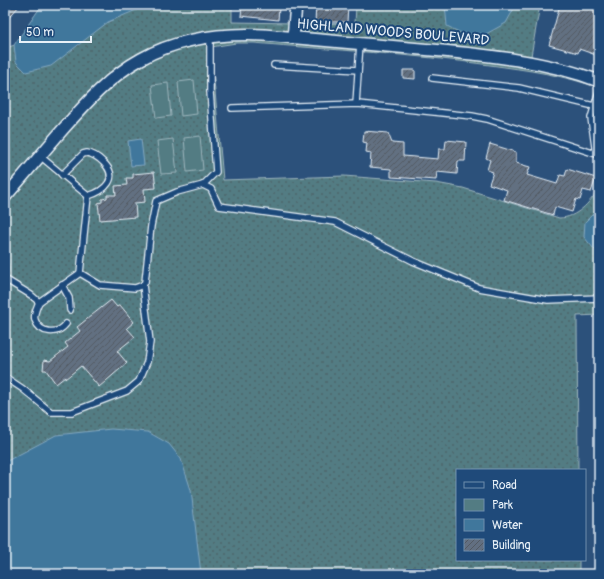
<svg xmlns="http://www.w3.org/2000/svg" width="604" height="579" font-family="Pangolin,sans-serif">
<defs>
<pattern id="green-dots" width="8" height="8" patternUnits="userSpaceOnUse"><rect width="8" height="8" fill="#537c83"/><path d="M2 2h.1M6 6h.1" fill="none" stroke="#4d6569" stroke-width="1.8" stroke-linecap="round"/></pattern>
<pattern id="building-hatch" width="6" height="6" patternUnits="userSpaceOnUse"><rect width="6" height="6" fill="#626f81"/><path d="M-1 1l2-2M0 6l6-6M5 7l2-2" fill="none" stroke="#535a63"/></pattern>
</defs>
<rect width="100%" height="100%" fill="#2c517b"/>
<filter id="ink" filterUnits="userSpaceOnUse"><feTurbulence type="fractalNoise" baseFrequency=".025" numOctaves="2"/><feDisplacementMap in="SourceGraphic" scale="8" xChannelSelector="R" yChannelSelector="G"/><feConvolveMatrix kernelMatrix="1 2 1 2 8 2 1 2 1" color-interpolation-filters="sRGB"/></filter>
<g filter="url(#ink)">
<path fill="url(#green-dots)" stroke="#9eb6be" d="M42 5H232V22L355 24 356 5H540L531 56 597 73 599 67V88C564 75 527 70 490 65 412 54 333 50 254 43H236L211 47 223 180 344 176 436 183 463 188 559 218C577 218 589 203 599 189V315L577 316 578 470H457V560H579V574H5V48L15 45Z"/>
<g fill="#537c83" stroke="#9eb6be">
<path d="M194 80 197 114 181 116 178 82Z"/>
<path d="M168 83 171 116 156 118 152 85Z"/>
<path d="M200 136 203 170 187 172 184 138Z"/>
<path d="M173 139 177 173 161 174 157 141Z"/>
</g>
<g fill="#40779c" stroke="#83a8c1">
<path d="M42 5H148L108 22 51 66 26 72 16 62 14 45Z"/>
<path d="M445 5H516L506 23 486 34H463L447 26Z"/>
<path d="M141 139 144 165 131 166 128 141Z"/>
<path d="M599 208V255L584 237 585 222Z"/>
<path d="M111 429 148 432 169 444 181 459 191 490 201 574H5V462L56 435Z"/>
</g>
<g fill="url(#building-hatch)" stroke="#e8f1f8">
<path d="M5 5H20L5 22Z"/>
<path d="M242 5H268V7L279 8 278 20 241 16Z"/>
<path d="M316 5H348L347 22H315Z"/>
<path d="M560 5H599V46L596 55 579 49 578 53 549 45Z"/>
<path d="M403 70H415V79L403 78Z"/>
<path d="M364 131 388 133 392 143 403 144V156L438 159 439 149H445L446 140 466 142 465 161H458L457 174 437 172 436 180 391 177V169L370 167 371 153 366 152 367 143 363 142Z"/>
<path d="M490 144 516 152V163L530 167 527 175 557 184 560 175 565 176 567 169 596 178 591 192 583 190 580 200 576 199 572 212 555 207 553 215 504 200 507 190 489 184 493 172 487 170 490 160 486 158Z"/>
<path d="M154 172 156 188 144 189 145 202 135 203 136 217 100 220 98 203 102 202V199L107 198V195H116L115 186 127 185 126 178H133V174Z"/>
<path d="M111 300 117 307 120 305 134 322 127 328 135 337 117 351 127 363 99 387 81 366 65 379V377L56 384 46 370H43L44 360 50 361 68 347 65 343 80 331 77 327Z"/>
</g>
<g fill="none" stroke-linecap="round" stroke-linejoin="round">
<g stroke="#e8f1f8" stroke-width="8">
<g id="lane">
<path d="M274 65 358 70"/>
<path d="M432 78 519 88 594 106"/>
<path d="M356 104 360 43"/>
<path d="M232 108 358 104 472 116 487 119 596 154 591 118 599 91"/>
<path d="M62 175 83 154 87 153C94 154 98 157 103 162 120 178 105 191 88 196"/>
<path d="M203 185 211 189 219 206 335 222 413 261 479 288 548 300 599 298"/>
<path d="M5 266V270"/>
<path d="M80 273 100 285 135 288 143 285 145 282 151 226 156 201 177 192 203 185 216 172 210 92V37"/>
<path d="M5 279 31 295 39 302 80 273 88 196 40 156"/>
<path d="M62 285 69 298 70 310"/>
<path d="M39 302C37 307 33 314 35 320 40 334 58 335 66 324"/>
<path d="M5 377 23 389 51 412H72L127 391 139 381 147 362 150 342 143 285"/>
</g>
</g>
<g stroke="#e8f1f8" stroke-width="14">
<g id="street">
<path d="M293 38 296 5"/>
<path d="M5 197C25 174 44 151 64 128 87 102 110 76 141 59 179 38 221 33 264 35 320 40 376 45 432 50 487 55 547 61 599 81"/>
</g>
</g>
<use href="#lane" stroke="#1f4a7a" stroke-width="5.5"/>
<use href="#street" stroke="#1f4a7a" stroke-width="11"/>
</g>
</g>
<g text-anchor="middle" dominant-baseline="central" stroke-width="4" stroke-linejoin="round" paint-order="stroke">
<g font-size="14" fill="#e8f1f8" stroke="#1f4a7a">
<text transform="translate(393 32) rotate(5)">HIGHLAND WOODS BOULEVARD</text>
</g>
</g>
<rect width="604" height="579" fill="none" stroke="#1f4a7a" stroke-width="20"/>
<rect x="10" y="10" width="584" height="559" fill="none" stroke="#e8f1f8" stroke-width="1.5" filter="url(#ink)"/>
<rect x="456" y="469" width="130" height="92" fill="#1f4a7a" stroke="#6f8dac"/>
<rect x="464" y="482" width="20" height="6" fill="#1f4a7a" stroke="#6f8dac"/>
<text x="492" y="489" font-size="12" fill="#e8f1f8">Road</text>
<rect x="464" y="499" width="20" height="12" fill="#537c83" stroke="#6f8dac"/>
<text x="492" y="509" font-size="12" fill="#e8f1f8">Park</text>
<rect x="464" y="519" width="20" height="12" fill="#40779c" stroke="#6f8dac"/>
<text x="492" y="529" font-size="12" fill="#e8f1f8">Water</text>
<rect x="464" y="539" width="20" height="12" fill="url(#building-hatch)" stroke="#6f8dac"/>
<text x="492" y="549" font-size="12" fill="#e8f1f8">Building</text>
<path d="M20 36v6h71v-6" fill="none" stroke="#e8f1f8" stroke-width="2"/>
<text x="26" y="36" font-size="12" fill="#e8f1f8" stroke="#1f4a7a" stroke-width="3" paint-order="stroke">50 m</text>
</svg>
